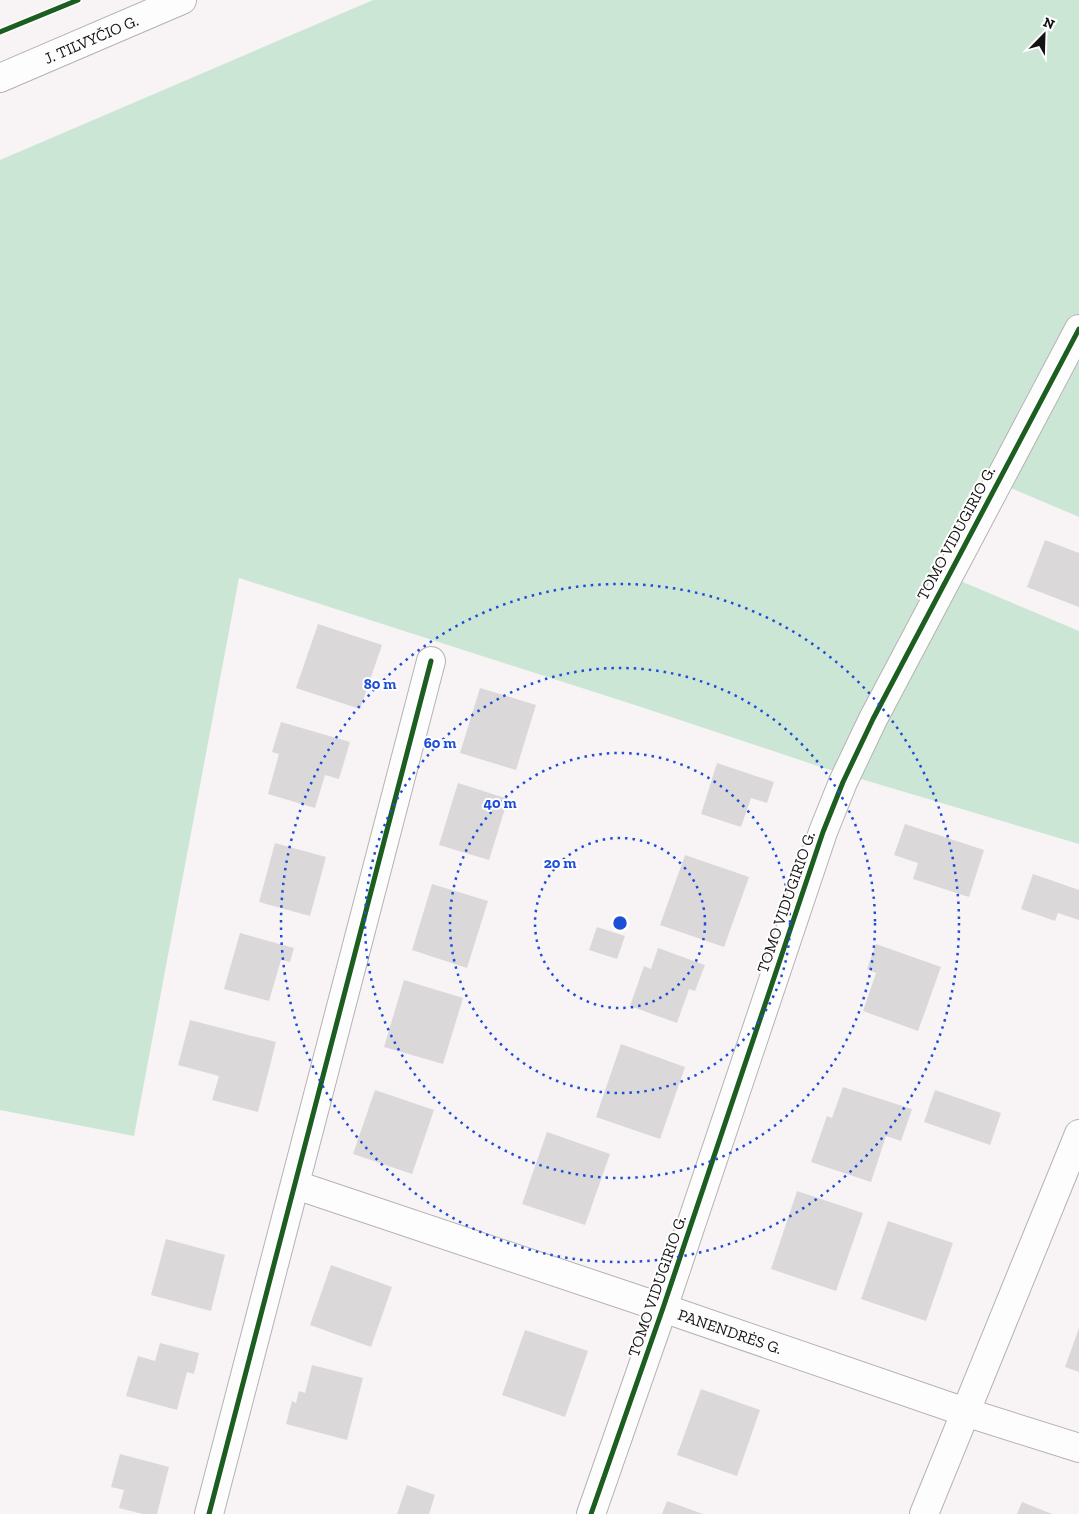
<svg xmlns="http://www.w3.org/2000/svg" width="1079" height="1514" font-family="'Zilla Slab',serif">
<rect width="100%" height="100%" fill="#f8f4f5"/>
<path fill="#cce6d5" d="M373 0H1079V517L980 475 932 569 1079 631V844L824 768 641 707 239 578 134 1136 0 1110V160Z"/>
<g fill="#dbd8d9">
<path d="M1045 540 1079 553V607L1027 587Z"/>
<path d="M318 624 382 645 360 709 296 688Z"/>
<path d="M480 688 536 705 516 770 460 753Z"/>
<path d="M281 722 350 742 339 779 325 775 315 808 268 794 279 754 272 752Z"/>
<path d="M717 763 774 782 767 803 751 798 741 827 701 814Z"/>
<path d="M458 783 508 799 489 860 439 845Z"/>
<path d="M905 824 984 850 969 897 913 879 918 863 894 855Z"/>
<path d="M275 843 326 857 310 916 259 902Z"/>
<path d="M685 855 749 877 724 947 660 925Z"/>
<path d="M1033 874 1079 890V920L1058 913 1055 921 1021 909Z"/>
<path d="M432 884 488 901 467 968 412 950Z"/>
<path d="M597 927 625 936 617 959 589 950Z"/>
<path d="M240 933 294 948 290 962 281 960 269 1001 224 989Z"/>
<path d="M876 944 941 967 918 1031 863 1011 876 973 867 969Z"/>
<path d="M658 948 705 965 695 991 689 989 677 1023 630 1006 644 966 651 969Z"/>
<path d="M404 980 463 998 443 1064 384 1047Z"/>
<path d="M190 1020 276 1042 258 1112 212 1100 219 1076 178 1065Z"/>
<path d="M621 1044 685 1067 660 1139 596 1117Z"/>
<path d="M843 1087 912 1109 901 1141 886 1136 871 1182 811 1162 827 1116 832 1118Z"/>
<path d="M375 1090 434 1110 412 1174 353 1154Z"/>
<path d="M935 1090 1001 1113 990 1145 924 1122Z"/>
<path d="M547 1132 610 1154 585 1225 522 1204Z"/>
<path d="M797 1191 863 1213 836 1291 771 1269Z"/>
<path d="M888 1221 953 1243 926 1321 861 1299Z"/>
<path d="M166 1239 225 1255 211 1311 151 1295Z"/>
<path d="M331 1265 392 1287 371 1347 310 1325Z"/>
<path d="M1079 1328V1372L1065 1367Z"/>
<path d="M525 1330 588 1351 565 1417 502 1395Z"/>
<path d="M160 1343 199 1353 194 1374 187 1372 177 1410 126 1396 138 1356 155 1361Z"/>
<path d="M312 1365 363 1378 347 1440 286 1424 292 1401 296 1403 299 1391 305 1393Z"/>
<path d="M701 1389 760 1410 737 1476 677 1455Z"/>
<path d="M120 1454 169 1467 157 1514H143L119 1508 124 1490 111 1487Z"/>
<path d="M407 1485 435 1495 429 1514H397Z"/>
<path d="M667 1501 703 1514H662Z"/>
<path d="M1022 1502 1052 1514H1017Z"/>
</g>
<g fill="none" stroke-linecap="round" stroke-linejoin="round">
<g stroke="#b5b2b3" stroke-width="30">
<g id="street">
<path id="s1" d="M296 1185 663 1308 965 1412 1079 1448"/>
<path d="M209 1514 431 661"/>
<path d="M591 1514 663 1308 823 832 843 782 873 719 1079 329"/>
<path d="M924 1514 1079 1134"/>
</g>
</g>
<g stroke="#b5b2b3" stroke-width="30">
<g id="primary">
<path id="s2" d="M0 78 182 0"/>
</g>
</g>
<use href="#street" stroke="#fefdfe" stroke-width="28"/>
<use href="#primary" stroke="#fefdfe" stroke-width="28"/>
<g stroke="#fff" stroke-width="8">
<g id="cycleway">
<path d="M0 32 78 0"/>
<path d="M209 1514 431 661"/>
<path d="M591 1514 663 1308 823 832 843 782 873 719 1079 329"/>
</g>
</g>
<use href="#cycleway" stroke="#1b5e20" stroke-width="5"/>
</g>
<g fill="none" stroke="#1d4ed8" stroke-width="2.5" stroke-dasharray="2.5 5">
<circle cx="620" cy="923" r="85"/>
<circle cx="620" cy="923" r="170"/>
<circle cx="620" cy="923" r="255"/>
<circle cx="620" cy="923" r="339"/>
</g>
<g text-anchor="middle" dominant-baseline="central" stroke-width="4" stroke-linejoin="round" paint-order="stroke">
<g font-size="16" fill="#151213" stroke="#fff">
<text stroke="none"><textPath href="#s2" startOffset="99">J. TILVYČIO G.</textPath></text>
<text transform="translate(956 533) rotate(-62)">TOMO VIDUGIRIO G.</text>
<text transform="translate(786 902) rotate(-71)">TOMO VIDUGIRIO G.</text>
<text transform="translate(657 1286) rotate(-71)">TOMO VIDUGIRIO G.</text>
<text stroke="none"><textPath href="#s1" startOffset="458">PANENDRĖS G.</textPath></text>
</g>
</g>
<circle cx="620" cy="923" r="8" fill="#1d4ed8" stroke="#fff" stroke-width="2.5"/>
<g font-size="15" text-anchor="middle" font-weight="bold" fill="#1d4ed8" stroke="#fff" stroke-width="4" stroke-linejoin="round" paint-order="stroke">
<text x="380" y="689">80 m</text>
<text x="440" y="748">60 m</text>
<text x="500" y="808">40 m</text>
<text x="560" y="868">20 m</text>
</g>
<g transform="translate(1044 35) rotate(23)" stroke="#ffffff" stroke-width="4" paint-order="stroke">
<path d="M0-4L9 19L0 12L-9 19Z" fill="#151213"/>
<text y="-8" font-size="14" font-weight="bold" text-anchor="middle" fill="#151213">N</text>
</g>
</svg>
